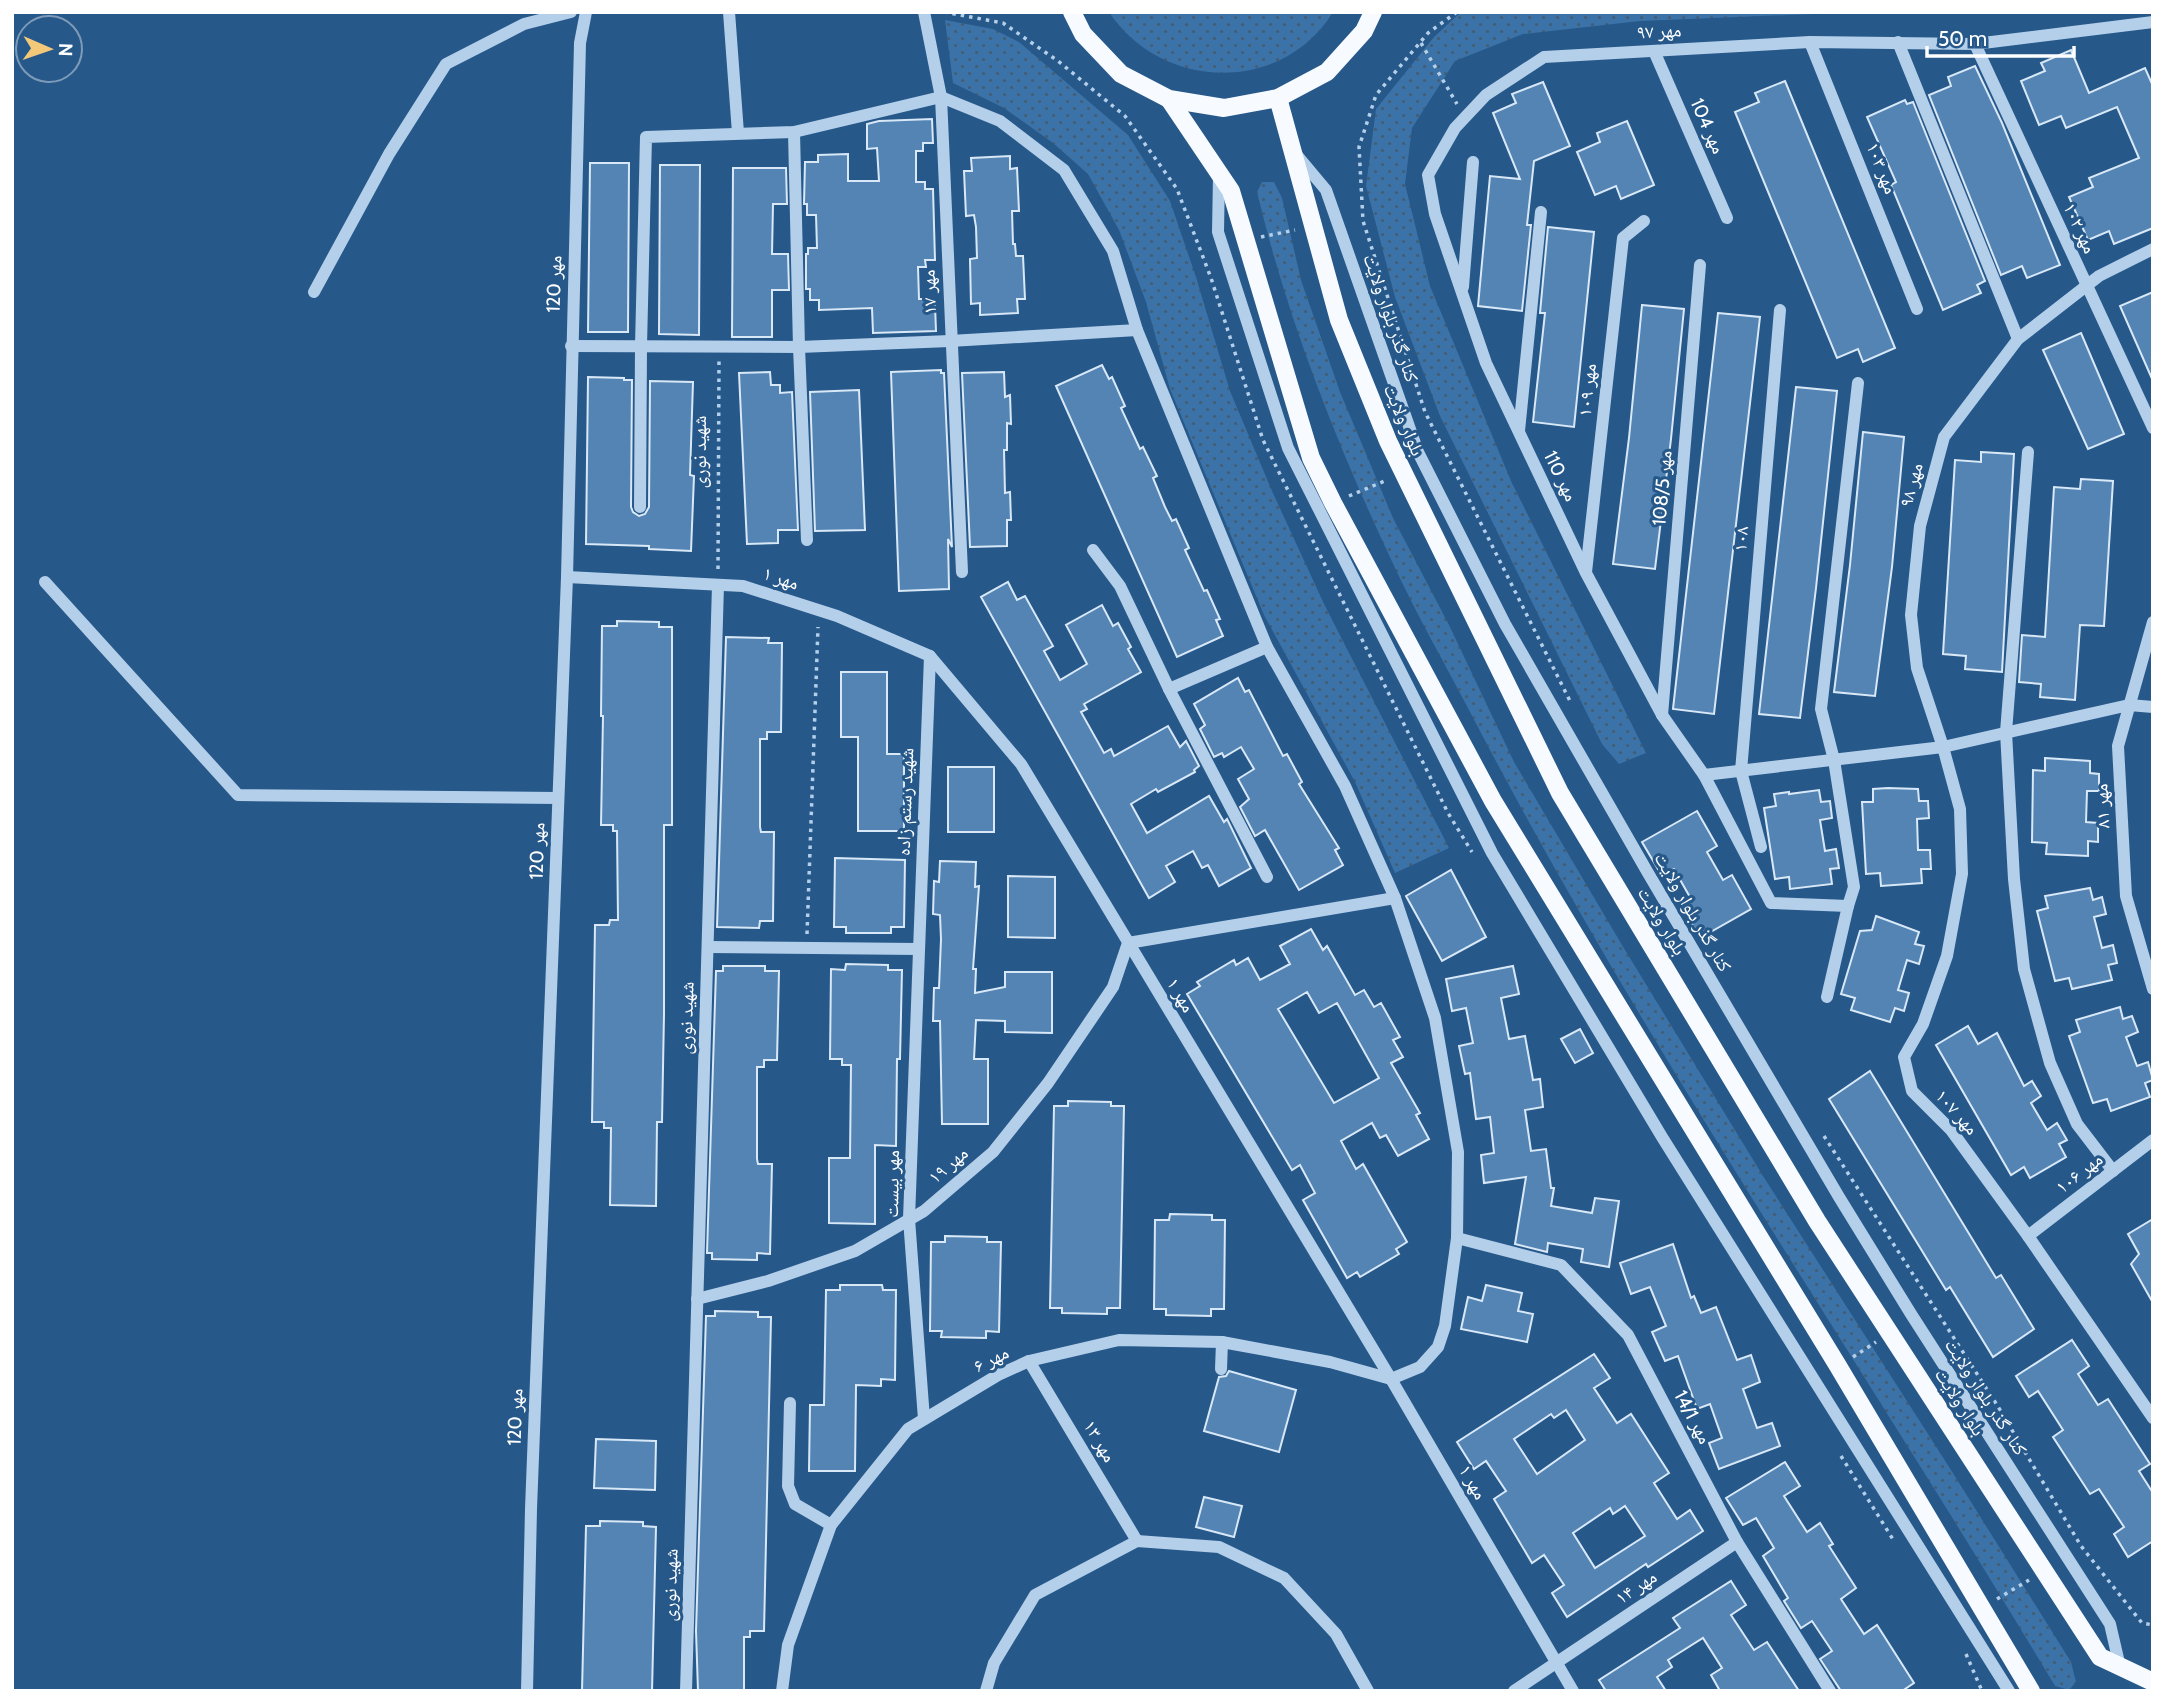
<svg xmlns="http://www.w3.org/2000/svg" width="2165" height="1703" font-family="Cabin,'Noto Naskh Arabic',sans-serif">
<defs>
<pattern id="grass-dots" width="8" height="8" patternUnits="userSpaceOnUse" patternTransform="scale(1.75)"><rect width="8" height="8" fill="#3b72a7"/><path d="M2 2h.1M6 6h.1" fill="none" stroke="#445d75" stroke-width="1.8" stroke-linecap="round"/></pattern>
</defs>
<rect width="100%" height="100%" fill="#26588a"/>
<g fill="url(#grass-dots)">
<path d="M1109 12H1333C1282 95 1161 91 1109 12Z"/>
<path d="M1461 12H1863L1640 21 1523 34 1455 61 1412 128 1405 184 1430 286 1511 481 1646 753 1619 764 1602 744 1440 416 1395 297 1366 186 1376 109 1434 37Z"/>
<path d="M945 20 993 29 1019 42 1128 135 1170 201 1196 277 1230 391 1272 491 1325 606 1449 848 1395 873 1355 782 1264 615 1170 389 1146 302 1119 230 1088 174 1053 143 1004 108 953 83Z"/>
<path d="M1262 182H1274L1282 198 1301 280 1340 392 1393 518 1449 625 1514 762 1622 945 1763 1176 1951 1470 2071 1662 2076 1682 2069 1690 2055 1686C1861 1361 1645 1049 1470 712 1445 664 1418 617 1395 568 1338 447 1288 322 1257 192Z"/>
</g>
<g fill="#5384b3" stroke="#d8e8f7" stroke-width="2" fill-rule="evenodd">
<path d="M2071 50 2089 93 2145 68 2153 86V228L2114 244 2109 231 2088 240 2069 197 2093 187 2089 178 2139 158 2117 107 2066 128 2061 116 2039 125 2021 81 2045 71 2041 63Z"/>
<path d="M1975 66 2002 123 2060 265 2027 278 2022 266 2001 275 1929 95 1951 86 1948 77Z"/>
<path d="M1785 81 1895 348 1863 362 1858 349 1837 358 1735 112 1759 102 1755 93Z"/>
<path d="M1543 82 1570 146 1534 161 1527 225H1531L1522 311 1478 306 1490 176 1520 179 1493 113 1516 103 1512 94Z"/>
<path d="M1905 100 1907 104 1913 102 1985 281 1977 285 1981 293 1943 310 1891 185 1896 182 1867 117Z"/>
<path d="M932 119 933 143H923V151H916V182H925V189H933L935 260H925L926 267H918L919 299H927V305H935L936 331 873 333 872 308 819 310V300H810V289H806V254H808V248H817L816 215H807V204H804L805 162H818V155L848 154V181H879L877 148 867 149V124L879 121Z"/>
<path d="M1627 121 1654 185 1621 199 1616 186 1595 195 1577 152 1600 142 1597 133Z"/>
<path d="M1010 156V169L1017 168 1019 211H1012L1013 244H1015L1016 256H1023L1025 299H1017L1018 313 980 315V303L971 304 970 259 977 258 976 227 974 215 966 216 964 171H972L971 158Z"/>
<path d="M590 163H629L628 332H588Z"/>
<path d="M660 165H700L699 335 659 334Z"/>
<path d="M733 168H786L787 204H773L772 254H788L789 290H772V337H732Z"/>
<path d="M1548 227 1594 232 1574 427 1533 422 1545 313H1540Z"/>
<path d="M2153 292V381L2120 306Z"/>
<path d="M1642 305 1684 309 1671 439 1655 569 1613 564 1629 438Z"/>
<path d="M1718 313 1760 317 1714 714 1673 709Z"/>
<path d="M2081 333 2124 434 2088 449 2043 350Z"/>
<path d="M1102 365 1109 379 1112 377 1125 406 1121 408 1140 449 1143 447 1157 476 1153 478 1165 507 1172 521 1176 519 1189 548 1185 550 1204 591 1207 590 1220 619 1216 620 1223 636 1177 657 1056 386Z"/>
<path d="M941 370V373H944L952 547 948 539 949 589 899 591 891 372Z"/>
<path d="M770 372 771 385H780V393L792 392 798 530H778V543L747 544 739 373Z"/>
<path d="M1004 372 1005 397 1010 395 1011 424 1007 423V450H1004L1005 493 1010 492 1011 520H1007V546L970 547 962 373Z"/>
<path d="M588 377 624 378V380H632L631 507 633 512 639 516 645 514 649 507 650 381 693 382 690 475 694 476 691 551 649 549V546L586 544Z"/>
<path d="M1796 387 1837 391 1816 588 1800 718 1759 714Z"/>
<path d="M859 390 865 530 815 531 810 392Z"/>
<path d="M1863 432 1904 437 1892 567 1875 696 1834 692 1850 565Z"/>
<path d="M1981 452 2014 454 2002 672 1965 669 1966 656 1943 654 1955 460 1981 462Z"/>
<path d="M2081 479 2113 481 2104 626 2080 625 2075 700 2040 697 2041 684 2019 682 2022 635 2045 637 2054 487 2080 489Z"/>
<path d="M1008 582 1017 600 1025 596 1053 646 1044 651 1060 680 1087 664 1066 625 1102 605 1113 626 1118 623 1131 647 1128 649 1141 672 1084 704 1087 709 1081 712 1104 753 1111 749 1114 756 1168 726 1180 747 1186 741 1199 766 1194 770 1195 772 1158 792 1156 789 1131 804 1147 833 1209 796 1224 822 1227 819 1251 868 1219 886 1208 865 1202 868 1193 851 1166 866 1175 882 1149 898 981 597Z"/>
<path d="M617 621 659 622V627H672V825H664V1014L662 1122H657L656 1206 610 1205 611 1128H604V1122H592L595 925H609L610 920H618L617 831H613V825H601L603 716H601L602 626H617Z"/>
<path d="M726 637 769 638 768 643H782L781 732H767V739H760V827L761 832H774L773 921H760L759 928 717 927Z"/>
<path d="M841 672H887V754H904V831H858V737H841Z"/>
<path d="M1238 678 1245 692 1249 690 1283 756 1287 754 1302 782 1299 784 1339 848 1335 850 1343 865 1299 890 1265 830 1255 836 1240 807 1249 799 1238 779 1254 769 1241 747 1224 757 1222 753 1214 757 1200 729 1205 725 1194 704Z"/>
<path d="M2045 758 2090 761V773L2099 774V791H2087L2086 822 2098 823V842L2088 841V856L2046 854 2047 843 2032 842 2033 770 2045 771Z"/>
<rect x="948" y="767" width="46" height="65"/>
<path d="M1888 788 1918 789 1919 801H1928L1929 818 1917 819 1918 850H1930L1931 869H1921L1922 883 1881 886 1880 873 1866 874 1862 802H1873V789Z"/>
<path d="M1819 790 1821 802 1830 801 1832 818 1820 820 1825 851 1836 849 1839 868 1830 869 1832 884 1790 889 1789 877 1775 879 1764 808 1776 806 1774 794 1789 792V794Z"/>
<path d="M1697 811 1717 846 1707 852 1723 880 1732 875 1751 909 1700 938 1681 905 1691 899 1674 869 1662 876 1642 842Z"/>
<path d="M835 858 905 860 904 927H891V933H846V927H834Z"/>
<path d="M940 861 976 862 975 887 979 886 973 969H976L975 993 1005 987V972H1052V1033L1005 1032V1021L976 1020 974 1059H988V1124H942L940 1021H933L934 988H939L941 939 940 915 933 914 934 881 939 882Z"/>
<path d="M1451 870 1486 937 1442 961 1406 896Z"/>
<path d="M1008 876 1055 877V938L1008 937Z"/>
<path d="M2090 888 2093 900 2102 897 2106 914 2094 917 2102 948 2113 945 2117 963 2108 965 2112 980 2072 989 2069 978 2055 981 2037 911 2048 908 2045 896Z"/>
<path d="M1876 916 1919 932 1915 944 1924 946 1919 964 1907 960 1898 990 1909 993 1904 1011 1895 1008 1890 1022 1851 1010 1855 998 1841 994 1860 931 1872 930Z"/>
<path d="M1311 929 1323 950 1327 946 1355 995 1364 990 1374 1007 1381 1003 1400 1037 1393 1040 1403 1057 1391 1063 1420 1113 1416 1115 1429 1139 1398 1156 1386 1135 1380 1138 1372 1123 1341 1141 1356 1169 1363 1164 1407 1242 1396 1249 1399 1254 1360 1277 1357 1272 1347 1278 1303 1200 1315 1193 1300 1165 1292 1170 1187 994 1200 986 1197 982 1234 960 1236 965 1248 958 1260 980 1290 964 1280 946ZM1307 992 1319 1013 1337 1003 1379 1078 1334 1103 1278 1009Z"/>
<path d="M846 964 888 965V970H902L900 1059H897L896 1146 875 1145V1224L829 1223V1158H850L851 1065H842V1059H830L831 969 845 970Z"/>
<path d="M723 966H765V971H779L777 1060H764V1067H757V1159L758 1164H772L770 1254 757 1253V1260L712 1259V1253H707L716 971H723Z"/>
<path d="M1513 966 1519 994 1501 998 1509 1039 1525 1036 1533 1080 1540 1079 1543 1107 1525 1110 1531 1151 1546 1149 1551 1188H1554L1551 1206 1592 1213 1595 1198 1619 1201 1609 1267 1581 1262 1583 1249 1548 1243 1547 1252 1515 1244 1526 1177 1484 1183 1481 1155 1494 1153 1490 1117 1476 1119 1470 1073 1465 1074 1459 1046 1473 1043 1466 1008 1452 1011 1446 979Z"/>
<path d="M2120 1007 2123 1019 2132 1016 2138 1032 2126 1037 2137 1066 2148 1062 2153 1080 2145 1083 2150 1097 2111 1111 2107 1099 2093 1103 2069 1036 2080 1032 2076 1020Z"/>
<path d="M1968 1026 1978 1044 1997 1033 2024 1086 2032 1081 2041 1096 2031 1103 2047 1130 2057 1123 2067 1140 2059 1144 2066 1157 2030 1178 2024 1167 2011 1175 1936 1045Z"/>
<path d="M1580 1029 1593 1053 1575 1063 1561 1039Z"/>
<path d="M1870 1071 1996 1278 2001 1275 2034 1329 1993 1357 1950 1287 1946 1290 1829 1099Z"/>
<path d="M1068 1101 1111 1102V1106H1124L1120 1308H1107V1314L1062 1313V1308H1050L1054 1106H1068Z"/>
<path d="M1170 1214 1212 1215V1220H1225L1224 1309H1211V1316L1166 1315V1309H1154L1155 1220H1169Z"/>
<path d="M2153 1219V1303L2131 1264 2139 1254 2128 1234Z"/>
<path d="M945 1236 987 1237V1242H1001L999 1332 986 1331V1338L941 1337 942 1331H930L931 1242H945Z"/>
<path d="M1673 1244 1691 1298 1694 1296 1701 1313 1716 1307 1737 1360 1751 1355 1760 1382 1743 1389 1757 1428 1772 1423 1780 1446 1719 1469 1709 1443 1722 1438 1710 1404 1697 1409 1678 1356 1665 1361 1652 1332 1666 1326 1650 1287 1631 1294 1620 1263Z"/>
<path d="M840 1285H882L883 1290H896L895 1380 881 1379V1386L856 1385 855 1471H809L810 1405H824L826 1290H840Z"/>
<path d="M1486 1285 1522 1293 1518 1311 1533 1314 1527 1342 1461 1329 1468 1297 1482 1301Z"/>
<path d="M715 1311 758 1312V1317H771L764 1631H750V1637H744V1691H698L696 1631 706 1316H715Z"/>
<path d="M2072 1340 2089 1366 2078 1374 2098 1405 2108 1399 2150 1464 2139 1471 2153 1493V1541L2128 1557 2114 1534 2124 1527 2099 1489 2090 1494 2053 1437 2063 1430 2038 1391 2029 1397 2016 1376Z"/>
<path d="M1594 1354 1610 1378 1594 1388 1617 1423 1631 1414 1669 1473 1654 1483 1677 1519 1690 1510 1703 1531 1648 1567 1646 1564 1567 1617 1552 1593 1564 1585 1544 1555 1532 1563 1494 1499 1506 1491 1486 1461 1474 1469 1457 1442ZM1566 1410 1585 1440 1537 1474 1514 1439 1551 1414 1554 1418ZM1625 1506 1645 1536 1595 1568 1573 1533 1610 1508 1613 1514Z"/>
<path d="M1229 1371 1296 1390 1279 1452 1204 1431 1219 1377 1226 1376Z"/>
<path d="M596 1439 656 1441 655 1490 594 1488Z"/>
<path d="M1785 1462 1800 1486 1784 1496 1807 1532 1820 1523 1833 1544 1829 1546 1856 1588 1841 1599 1864 1634 1877 1625 1914 1683 1902 1691H1841L1820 1659 1832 1651 1812 1621 1801 1628 1784 1601 1788 1598 1763 1556 1774 1548 1756 1518 1743 1525 1726 1498Z"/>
<path d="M1204 1497 1242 1506 1234 1537 1196 1527Z"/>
<path d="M600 1521 643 1522V1526L656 1527 652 1691H582L586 1526H600Z"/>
<path d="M1731 1581 1746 1605 1731 1615 1754 1650 1767 1642 1799 1691H1720L1711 1675 1722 1668 1703 1638 1668 1660 1672 1667 1657 1677 1666 1691H1606L1599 1680 1680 1628 1673 1618Z"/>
</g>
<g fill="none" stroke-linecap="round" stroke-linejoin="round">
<g stroke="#b4cfea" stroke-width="3.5" stroke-dasharray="3.5 5" stroke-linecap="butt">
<path d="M944 12 1003 23 1058 61 1125 116 1177 189 1211 278 1263 440 1448 813 1472 852"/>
<path d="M1457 12 1428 33 1376 95 1359 147 1363 221 1425 412 1570 701"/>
<path d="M1421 43 1457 104"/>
<path d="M1261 237 1295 230"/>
<path d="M1349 496 1387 480"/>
<path d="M718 569 719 360"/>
<path d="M807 934 818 627"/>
<path d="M1824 1136 1997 1405 2081 1546 2142 1623 2153 1625"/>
<path d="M1853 1357 1876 1342"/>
<path d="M1841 1456 1894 1541"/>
<path d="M1997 1599 2029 1580"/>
<path d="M1966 1654 1982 1691"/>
</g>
<g stroke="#b4cfea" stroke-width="12">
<path d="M729 12 738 133"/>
<path d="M924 12 941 97 962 572"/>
<path d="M1810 42 1917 309"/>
<path d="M1898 42 2018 339"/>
<path d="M1975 44 2153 428"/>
<path d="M1654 51 1727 218"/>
<path d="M794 132 799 347 807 540"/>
<path d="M1295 153 1326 190 1418 452 1505 624 1648 873 1839 1197 1911 1314 2110 1624 2120 1667"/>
<path d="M1219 175 1218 232 1288 448 1492 853 1662 1137 2009 1691"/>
<path d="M2153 249 2099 276 2018 339 1944 437 1920 526 1911 615 1917 668 1943 747 1960 809 1962 874 1947 956 1923 1024 1904 1057 1912 1091 1951 1130 2028 1236 2153 1418"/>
<path d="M1463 287 1473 162"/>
<path d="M314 292 389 154 446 64 524 24 571 12"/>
<path d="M571 346 799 347 950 341 1137 330"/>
<path d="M1519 431 1541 212"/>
<path d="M2028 452 2006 732 2014 879 2024 969 2050 1063 2077 1124 2113 1171"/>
<path d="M640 507 641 346 646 137 794 132 941 97 1000 121 1064 170 1113 251 1137 330 1267 647 1345 786 1395 898 1435 1018 1458 1152 1457 1238 1445 1326 1438 1347 1420 1367 1391 1379 1330 1362 1222 1342 1119 1340 1029 1361 998 1375 908 1429 831 1525 788 1645 782 1691"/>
<path d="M1093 550 1120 586 1169 689 1267 877"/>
<path d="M1586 572 1623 238 1644 221"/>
<path d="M567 577 743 586 837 616 930 656 1021 764 1391 1379 1573 1691"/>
<path d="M45 582 238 795 558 798"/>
<path d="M2153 622 2118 746 2126 896 2153 989"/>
<path d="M1169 689 1267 647"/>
<path d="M1662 715 1700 265"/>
<path d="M1704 775 1943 747 2129 705 2153 707"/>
<path d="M1761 847 1741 771 1780 310"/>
<path d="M1848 906 1771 903 1704 775 1662 715 1586 573 1486 363 1435 214 1428 175 1455 128 1486 95 1544 57 1810 42 1975 44 2153 22"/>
<path d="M708 947 918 949"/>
<path d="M1827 997 1848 906 1854 887 1834 760 1821 709 1858 383"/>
<path d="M2028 1236 2153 1140"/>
<path d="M1457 1238 1561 1265 1628 1335 1737 1542 1830 1691"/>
<path d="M697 1299 768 1281 855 1251 924 1211 993 1152 1048 1083 1113 987 1128 943 1395 898"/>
<path d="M1029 1361 1137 1541"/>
<path d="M1221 1369 1222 1342"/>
<path d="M790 1403 788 1486 795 1504 831 1525"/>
<path d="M924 1419 909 1219 930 656"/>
<path d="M527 1691 531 1509 567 577 580 43 586 12"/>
<path d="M686 1691 718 585"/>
<path d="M986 1691 994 1663 1035 1595 1137 1541 1219 1547 1284 1578 1336 1634 1368 1691"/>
<path d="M1514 1691 1737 1542"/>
</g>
<g stroke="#f7fafe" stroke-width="18">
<path d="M1072 12 1083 34 1121 74 1169 99 1224 108 1278 98 1327 72 1364 31 1373 12"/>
<path d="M1278 98 1339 320 1388 441 1560 793 1817 1221 2100 1657 2153 1682"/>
<path d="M1169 99 1231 191 1311 458 1333 503 1493 801 1838 1366 2031 1691"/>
</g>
</g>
<g text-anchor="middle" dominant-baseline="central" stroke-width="6" stroke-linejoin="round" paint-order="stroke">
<g font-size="19" fill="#fff" stroke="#26588a">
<text transform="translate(1659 31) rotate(-3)">مهر ۹۷</text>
<text transform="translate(1708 126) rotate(66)">مهر 104</text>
<text transform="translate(1882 168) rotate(68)">مهر ۱۰۳</text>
<text transform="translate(2080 228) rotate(65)">مهر ۱۰۲</text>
<text transform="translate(554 284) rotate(-88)">مهر 120</text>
<text transform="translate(929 292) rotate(-92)">مهر ۱۷</text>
<text transform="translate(1391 318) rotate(71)">کنار گذر بلوار ولایت</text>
<text transform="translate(1587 390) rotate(-84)">مهر ۱۰۹</text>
<text transform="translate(1404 420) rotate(67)">بلوار ولایت</text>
<text transform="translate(699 452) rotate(-90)">شهید نوری</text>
<text transform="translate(1561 476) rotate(64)">مهر 110</text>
<text transform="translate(1911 485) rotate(-75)">مهر ۹۸</text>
<text transform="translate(1662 488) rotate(-85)">مهر 108/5</text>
<text transform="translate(1741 539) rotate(-85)">۱۰۸</text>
<text transform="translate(781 578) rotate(18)">مهر ۱</text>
<text transform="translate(905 802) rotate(-88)">شهید رستم زاده</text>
<text transform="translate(2102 806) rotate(-93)">مهر ۸۱</text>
<text transform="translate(537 851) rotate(-88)">مهر 120</text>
<text transform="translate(1693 912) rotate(60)">کنار گذر بلوار ولایت</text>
<text transform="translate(1662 921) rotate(59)">بلوار ولایت</text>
<text transform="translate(1181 995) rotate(59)">مهر ۱</text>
<text transform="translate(686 1018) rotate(-88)">شهید نوری</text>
<text transform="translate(1957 1112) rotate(48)">مهر ۱۰۷</text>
<text transform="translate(948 1165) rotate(-41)">مهر ۱۹</text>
<text transform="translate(2079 1173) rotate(-38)">مهر ۱۰۶</text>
<text transform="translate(892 1184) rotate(-89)">مهر بیست</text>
<text transform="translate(991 1359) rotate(-27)">مهر ۶</text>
<text transform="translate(1986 1397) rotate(57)">کنار گذر بلوار ولایت</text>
<text transform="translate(1960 1402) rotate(57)">بلوار ولایت</text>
<text transform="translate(515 1417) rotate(-88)">مهر 120</text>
<text transform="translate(1693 1417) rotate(62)">مهر 14/1</text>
<text transform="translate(1100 1441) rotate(59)">مهر ۱۳</text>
<text transform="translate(1473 1482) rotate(60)">مهر ۱</text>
<text transform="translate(670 1585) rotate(-88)">شهید نوری</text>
<text transform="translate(1636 1587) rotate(-34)">مهر ۱۴</text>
</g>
</g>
<rect width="2165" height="1703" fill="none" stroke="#ffffff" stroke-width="28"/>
<g transform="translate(49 49) rotate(92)"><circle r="33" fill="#26588a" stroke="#7d9bb9" stroke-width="2"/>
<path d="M0-5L12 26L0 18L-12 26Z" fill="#f3c879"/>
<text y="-10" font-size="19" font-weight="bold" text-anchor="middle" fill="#ffffff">N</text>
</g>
<path d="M1927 46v10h147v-10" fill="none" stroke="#ffffff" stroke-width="3.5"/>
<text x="1938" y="46" font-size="21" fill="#ffffff" stroke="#26588a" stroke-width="5" paint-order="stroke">50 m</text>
</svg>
